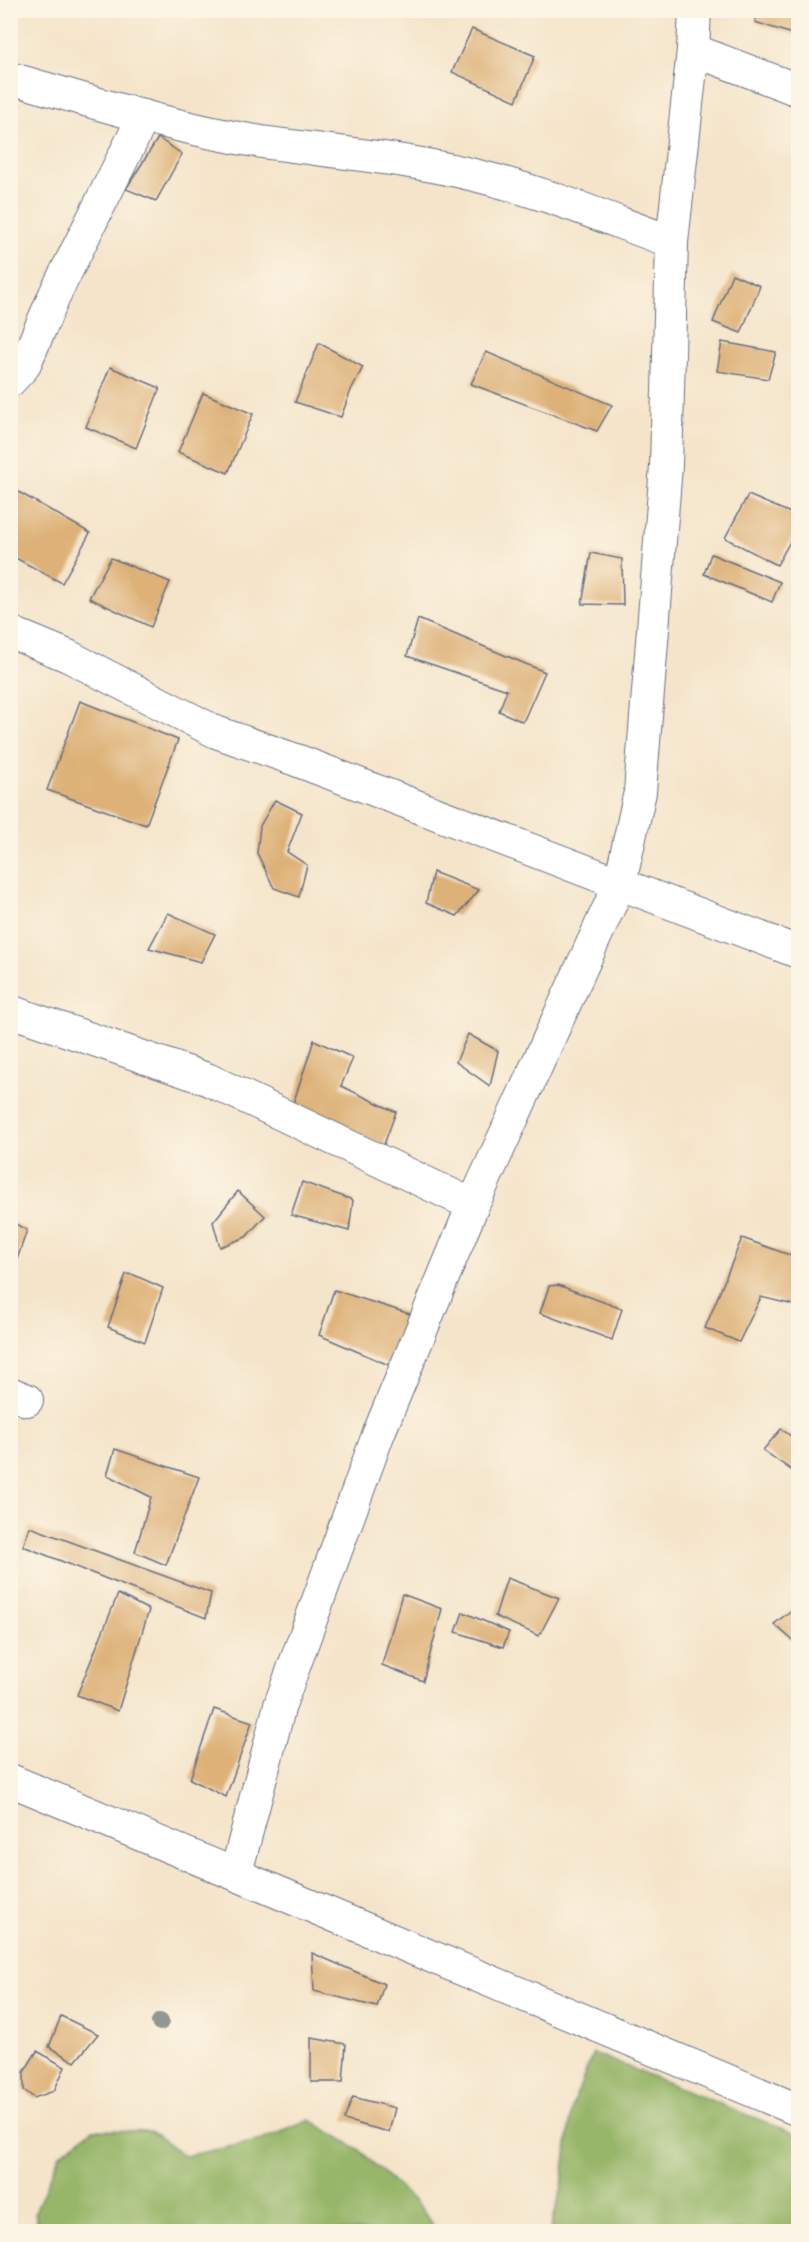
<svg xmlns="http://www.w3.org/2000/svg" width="809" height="2242" font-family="Itim,sans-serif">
<rect width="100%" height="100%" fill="#fcf5e5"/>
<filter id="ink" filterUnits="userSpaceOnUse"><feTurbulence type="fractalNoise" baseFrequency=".0167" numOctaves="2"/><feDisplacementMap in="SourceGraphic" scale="12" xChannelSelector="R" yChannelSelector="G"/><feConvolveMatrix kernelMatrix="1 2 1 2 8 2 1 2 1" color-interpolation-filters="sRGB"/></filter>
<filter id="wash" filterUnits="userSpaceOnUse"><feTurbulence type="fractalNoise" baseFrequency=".008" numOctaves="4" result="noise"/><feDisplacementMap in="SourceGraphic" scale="24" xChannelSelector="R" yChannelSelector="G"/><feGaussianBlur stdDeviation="1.35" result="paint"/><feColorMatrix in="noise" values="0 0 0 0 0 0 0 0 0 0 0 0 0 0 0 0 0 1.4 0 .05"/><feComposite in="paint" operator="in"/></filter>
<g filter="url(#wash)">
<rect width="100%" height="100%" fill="#f4e4c9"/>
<g fill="#97b669" stroke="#597264" stroke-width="1.5">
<path d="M593 2053 798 2135V2231H550L562 2187 572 2107Z"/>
<path d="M310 2120 358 2149 421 2208 436 2231H39L35 2212 60 2154 92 2130 151 2131 185 2156 262 2140Z"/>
</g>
<g id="blocks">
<g fill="#ddb177">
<path d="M759 10H798V36L755 22Z"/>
<path d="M472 29 535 56 516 101 452 72Z"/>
<path d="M10 102 20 105 10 118Z"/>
<path d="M158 138 182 154 156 201 126 189Z"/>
<path d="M732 274 760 286 741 333 713 322Z"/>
<path d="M722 342 776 352 768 379 717 371Z"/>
<path d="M319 343 363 367 351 390 341 417 295 402Z"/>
<path d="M486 352 612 405 597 431 471 384Z"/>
<path d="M110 367 160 388 136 448 86 427Z"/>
<path d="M203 393 253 414 228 473 178 452Z"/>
<path d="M10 487 90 533 62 583 10 555Z"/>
<path d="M748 495 798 516V527L777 565 725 538Z"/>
<path d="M591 553 622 559 623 605 582 604Z"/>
<path d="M711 554 780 582 772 602 704 574Z"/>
<path d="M111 558 170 582 151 627 89 598Z"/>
<path d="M418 619 545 672 523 722 499 711 507 690 407 656Z"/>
<path d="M80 701 178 740 146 825 47 790Z"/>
<path d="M275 800 302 813 287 852 307 865 299 897 274 888 257 853 260 826Z"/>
<path d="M433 872 479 890 457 916 426 903Z"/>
<path d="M168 913 215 934 201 962 149 948Z"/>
<path d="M468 1034 498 1051 490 1086 456 1062Z"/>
<path d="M314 1040 353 1058 341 1086 396 1112 383 1147 292 1107Z"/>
<path d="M302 1182 353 1200 349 1231 291 1215Z"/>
<path d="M238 1191 265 1216 246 1237 220 1247 213 1222Z"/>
<path d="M10 1221 27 1230 11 1277H10Z"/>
<path d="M742 1238 798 1258V1306L761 1297 739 1342 705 1328Z"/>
<path d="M126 1274 134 1275 163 1288 145 1342 108 1327Z"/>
<path d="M558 1285 622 1309 612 1340 540 1313 549 1286Z"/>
<path d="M334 1290 413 1315 391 1366 319 1335Z"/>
<path d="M781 1429 798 1441V1466L794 1472 763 1450Z"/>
<path d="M115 1449 199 1477 166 1565 135 1552 151 1497 107 1475Z"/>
<path d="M30 1527 211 1593 206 1618 23 1546Z"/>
<path d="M507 1578 559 1598 539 1636 495 1616Z"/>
<path d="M118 1594 149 1610 118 1711 77 1695Z"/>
<path d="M402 1594 442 1609 423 1681 382 1665Z"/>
<path d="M792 1610 798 1616V1645L774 1624Z"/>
<path d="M463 1612 509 1632 503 1647 456 1632Z"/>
<path d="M214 1709 252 1722 226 1797 190 1779Z"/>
<path d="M312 1953 384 1984 377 2007 314 1991Z"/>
<path d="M61 2016 98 2034 75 2062 49 2047Z"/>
<path d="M311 2038 346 2044 343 2082H311Z"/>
<path d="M37 2051 65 2067 54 2091 34 2098 24 2090V2072Z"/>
<path d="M353 2097 395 2108 389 2132 344 2120Z"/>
</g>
</g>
</g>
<g filter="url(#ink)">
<use href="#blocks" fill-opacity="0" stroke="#676e83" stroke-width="1.5"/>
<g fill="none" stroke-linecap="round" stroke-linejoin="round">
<g stroke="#676e83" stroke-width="34">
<g id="minor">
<path d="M693 50 798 90"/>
<path d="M10 78C93 102 177 129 262 142 334 152 407 158 478 176 544 192 608 219 672 242"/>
<path d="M10 381 24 366 55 294 144 116"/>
<path d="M10 632 68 656 216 732 296 760 798 952"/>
<path d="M10 1011 207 1079 473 1205"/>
<path d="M10 1393 27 1400"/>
<path d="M10 1780 798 2110"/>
<path d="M236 1873 280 1705 378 1435 473 1205 620 883 640 792 666 466 672 242 693 50 695 10"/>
</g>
</g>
<use href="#minor" stroke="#fff" stroke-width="32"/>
</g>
<circle fill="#939792" cx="160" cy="2022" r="9"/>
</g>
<rect width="809" height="2242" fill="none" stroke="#fcf5e5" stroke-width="36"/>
</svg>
